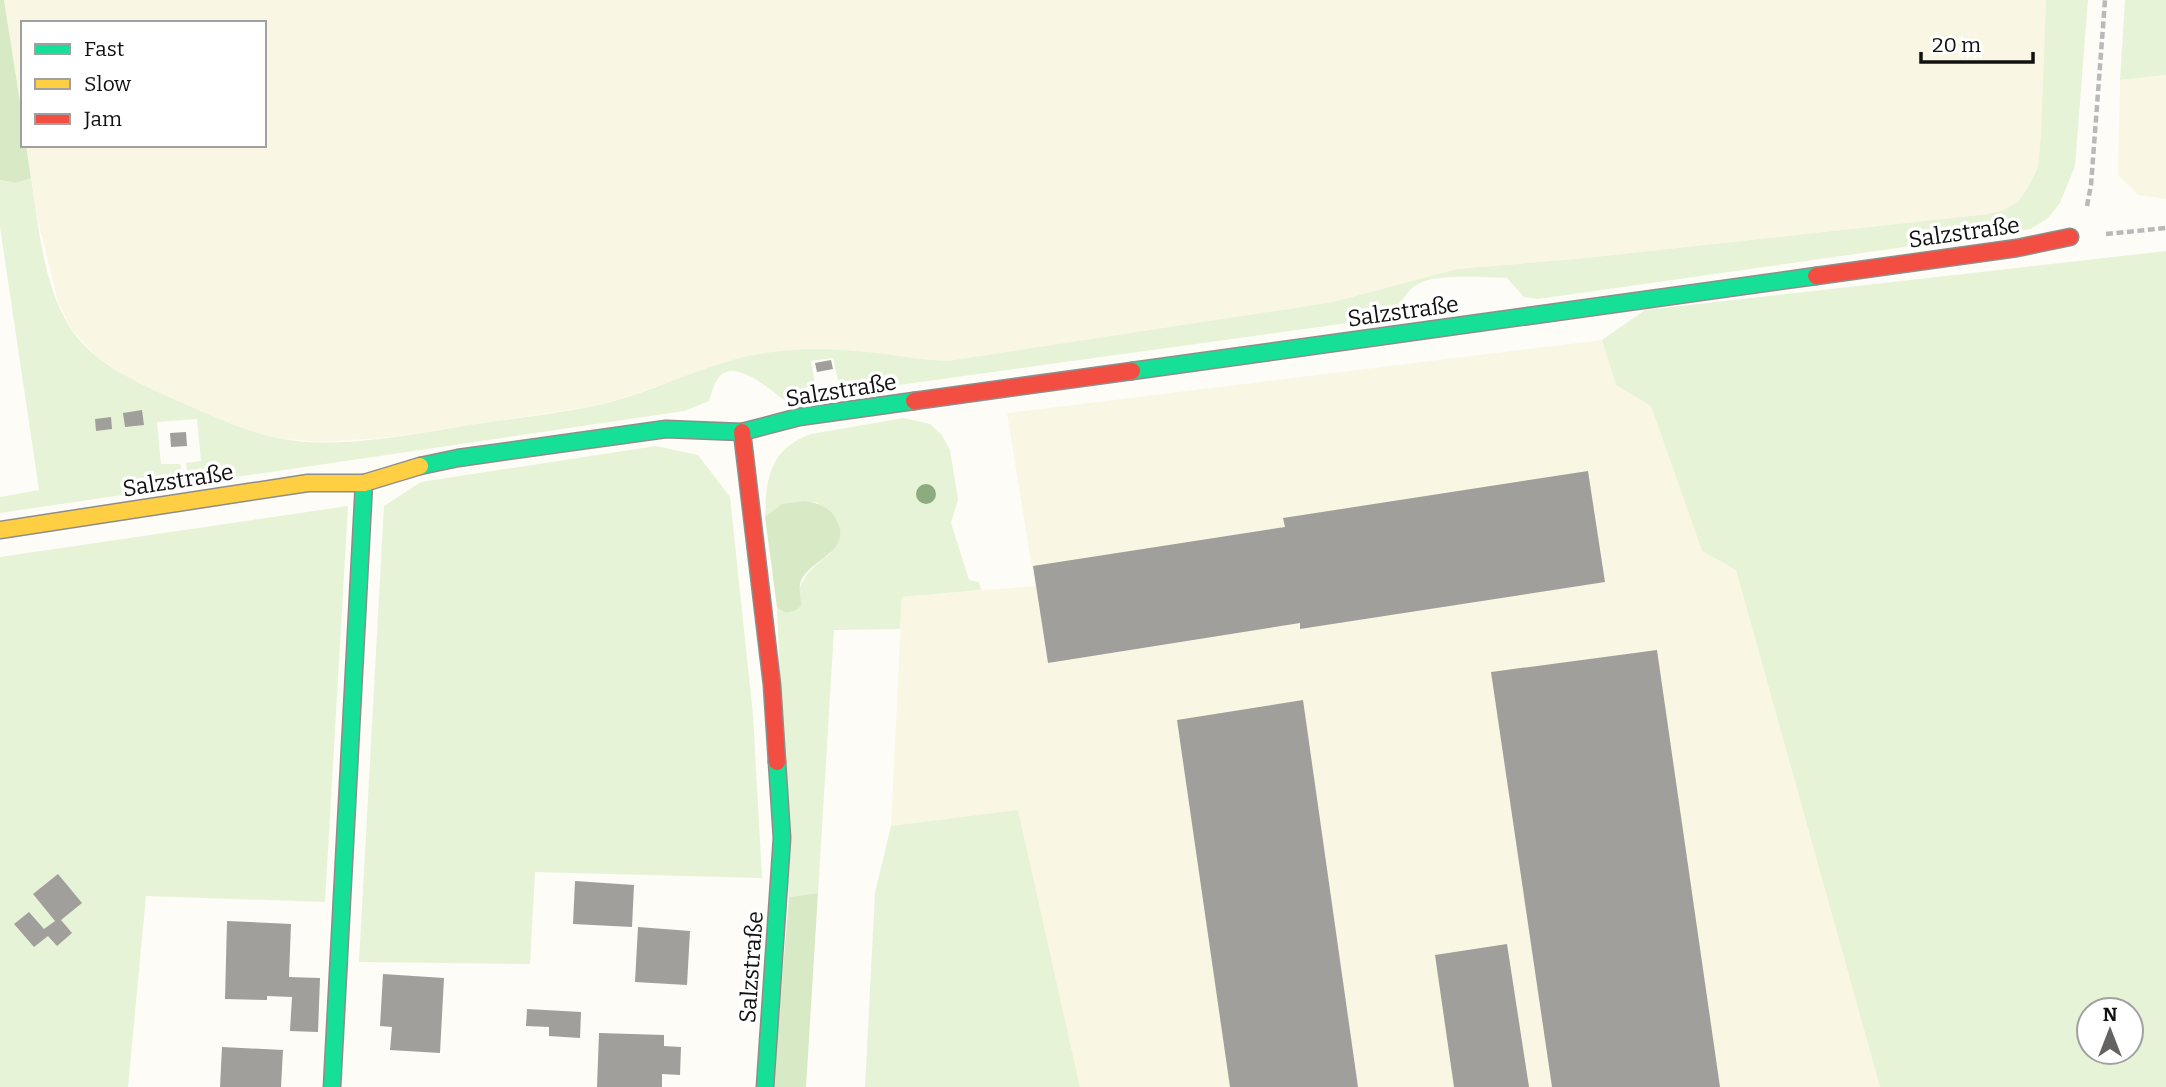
<svg xmlns="http://www.w3.org/2000/svg" width="2166" height="1087" font-family="Bitter,serif">
<rect width="100%" height="100%" fill="#fdfcf7"/>
<g fill="#f9f7e4">
<path d="M4 0H2046L2041 133 2038 167 2027 189 2018 202 2004 210 1988 214 1576 259 1457 269 1333 302 947 361 915 360 857 351 824 349 762 354 729 361 629 396 595 406 391 437 327 442 282 439 244 430 131 380 96 356 72 330 59 305 38 221 26 145H264V23H23V121Z"/>
<path d="M2166 75V199L2138 195 2118 175 2120 80Z"/>
<path d="M1602 340 1616 385 1651 406 1702 551 1736 570 1880 1087H1080L1018 811 891 826 902 597 1035 586 1007 413Z"/>
</g>
<g fill="#e7f3d7" fill-rule="evenodd">
<path d="M2046 0H2088L2075 166 2060 203 2048 218 2031 229 1538 299 1524 297 1507 278C1484 278 1438 273 1418 284 1400 294 1403 312 1377 319L841 393 833 358 811 361 817 396 784 400C769 389 732 355 717 380 713 386 711 395 709 401L684 411 189 484 186 463 201 461 197 419 157 422 161 464H180L184 486 0 513V497L39 490 0 227V180L16 183 31 178C39 227 43 286 71 329 93 362 132 380 167 396 204 412 239 430 278 438 337 451 417 433 477 424 516 418 556 414 594 406 651 394 702 364 759 354 790 349 825 348 856 351 887 353 916 360 947 361L1333 302 1457 269 1576 259 1988 214 2004 210 2018 202 2027 189 2038 167 2041 133Z"/>
<path d="M2125 0H2166V75L2120 80Z"/>
<path d="M2166 251V1087H1880L1736 570 1702 551 1651 406 1616 385 1602 340 1645 310ZM2089 1010H2131V1052H2089Z"/>
<path d="M904 418 930 424 941 434 950 450 958 500 951 523 969 580 979 582 981 590 902 597 900 629 834 630 818 893 789 897 777 607 792 613C801 580 803 574 831 553L818 503C797 499 783 504 765 517 766 477 770 449 811 434Z"/>
<path d="M656 446 698 455 730 497 753 715 762 878 535 872 530 964 359 962 384 506 421 482Z"/>
<path d="M348 506 325 902 146 896 128 1087H0V557Z"/>
<path d="M1018 810 1080 1087H865L875 893 891 826Z"/>
</g>
<g fill="#d8eac5">
<path d="M0 0H4L23 121V145H26L31 178 16 183 0 180Z"/>
<path d="M805 501C817 503 830 507 836 519 855 553 806 559 800 584 799 590 801 599 801 606 791 614 787 615 777 607L765 517 782 504Z"/>
<path d="M818 893 806 1087H773L789 897Z"/>
</g>
<g fill="#a19f9c">
<path d="M831 360 833 369 817 372 815 363Z"/>
<path d="M142 410 144 425 125 427 123 413Z"/>
<path d="M111 417 112 429 96 431 95 419Z"/>
<path d="M186 432 187 446 171 447 170 433Z"/>
<path d="M1588 471 1605 582 1300 629V623L1048 663 1033 566 1285 527 1283 518Z"/>
<path d="M1657 650 1720 1087H1552L1491 672Z"/>
<path d="M1303 700 1358 1087H1230L1177 720Z"/>
<path d="M58 874 82 903 61 920 72 933 57 946 48 936 34 947 14 924 29 912 44 929 55 921 33 894Z"/>
<path d="M575 881 634 885 632 927 573 924Z"/>
<path d="M227 921 291 924 289 977 320 978 318 1032 290 1031 292 997 267 996V1000L225 999Z"/>
<path d="M638 927 690 931 687 985 635 982Z"/>
<path d="M1507 944 1529 1087H1454L1435 955Z"/>
<path d="M383 974 444 978 440 1053 390 1050 392 1027 380 1026Z"/>
<path d="M527 1009 581 1012 580 1038 549 1036V1027L526 1026Z"/>
<path d="M599 1033 664 1035V1046L681 1047 680 1075 662 1074V1087H597Z"/>
<path d="M222 1047 283 1050 281 1087H220Z"/>
</g>
<g fill="none" stroke-linecap="round" stroke-linejoin="round">
<g stroke="#8e8d8b" stroke-width="19">
<g id="fast">
<path d="M1132 371 1816 276"/>
<path d="M420 466 458 458 666 429 742 432 799 417 914 401"/>
<path d="M332 1087 364 483"/>
<path d="M765 1087 782 838 777 762"/>
</g>
</g>
<g stroke="#8e8d8b" stroke-width="19">
<path id="slow" d="M0 530 308 483H364L420 466"/>
</g>
<g stroke="#8e8d8b" stroke-width="19">
<g id="jam">
<path d="M1816 276 2017 248 2070 237"/>
<path d="M914 401 1132 371"/>
<path d="M742 432 772 685 777 762"/>
</g>
</g>
<g stroke="#b9b9b8" stroke-width="4.5" stroke-dasharray="7 3.5" stroke-linecap="butt">
<path d="M2087 206 2091 185 2105 0"/>
<path d="M2106 234 2166 228"/>
</g>
<use href="#fast" stroke="#16e098" stroke-width="16"/>
<use href="#slow" stroke="#ffcf43" stroke-width="16"/>
<use href="#jam" stroke="#f24e42" stroke-width="16"/>
</g>
<circle fill="#8cac80" cx="926" cy="494" r="10"/>
<g text-anchor="middle" dominant-baseline="central" stroke-width="7" stroke-linejoin="round" paint-order="stroke">
<g font-size="23" fill="#111" stroke="#fff">
<text transform="translate(1964 232) rotate(-8)">Salzstraße</text>
<text transform="translate(1403 311) rotate(-8)">Salzstraße</text>
<text transform="translate(841 390) rotate(-9)">Salzstraße</text>
<text transform="translate(178 480) rotate(-9)">Salzstraße</text>
<text transform="translate(751 967) rotate(-86)">Salzstraße</text>
</g>
</g>
<rect x="21" y="21" width="245" height="126" fill="#ffffff" stroke="#a0a0a0" stroke-width="2"/>
<rect x="35" y="44" width="35" height="10" fill="#16e098" stroke="#a0a0a0" stroke-width="2"/>
<text x="84" y="56" font-size="21" fill="#111111">Fast</text>
<rect x="35" y="79" width="35" height="10" fill="#ffcf43" stroke="#a0a0a0" stroke-width="2"/>
<text x="84" y="91" font-size="21" fill="#111111">Slow</text>
<rect x="35" y="114" width="35" height="10" fill="#f24e42" stroke="#a0a0a0" stroke-width="2"/>
<text x="84" y="126" font-size="21" fill="#111111">Jam</text>
<g transform="translate(2110 1031)"><circle r="33" fill="#ffffff" stroke="#a0a0a0" stroke-width="2"/>
<path d="M0-5L12 26L0 18L-12 26Z" fill="#646362"/>
<text y="-10" font-size="19" font-weight="bold" text-anchor="middle" fill="#111111">N</text>
</g>
<path d="M1921 52v10h112v-10" fill="none" stroke="#111111" stroke-width="3.5"/>
<text x="1932" y="52" font-size="21" fill="#111111" stroke="#ffffff" stroke-width="5" paint-order="stroke">20 m</text>
</svg>
